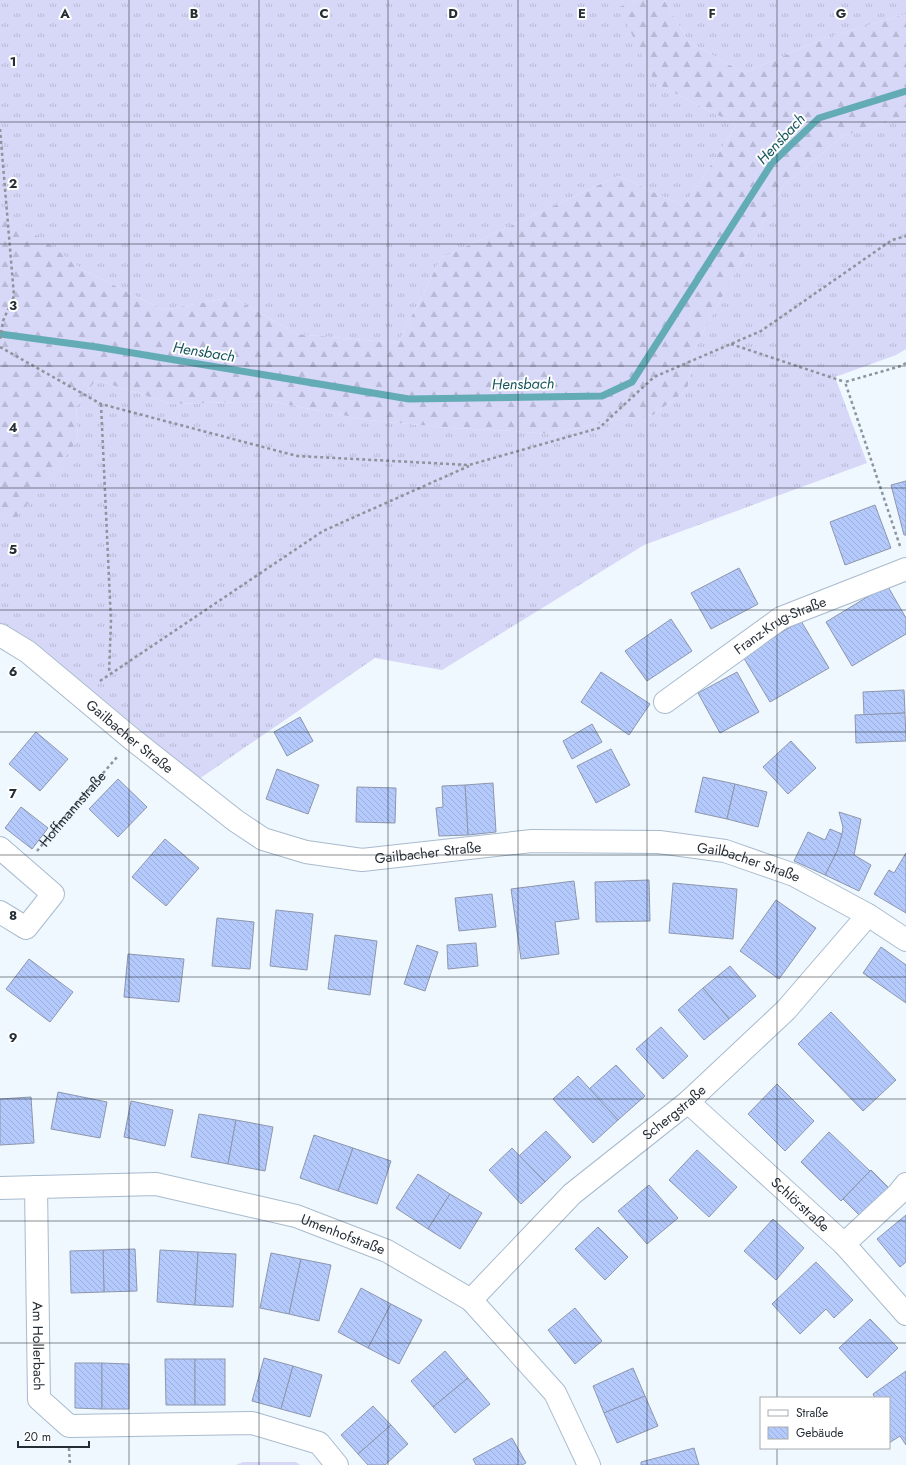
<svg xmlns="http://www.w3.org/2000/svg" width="906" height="1465" font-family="Jost,sans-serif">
<defs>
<pattern id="grass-tufts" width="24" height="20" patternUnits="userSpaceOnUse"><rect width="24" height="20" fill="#d7d7f7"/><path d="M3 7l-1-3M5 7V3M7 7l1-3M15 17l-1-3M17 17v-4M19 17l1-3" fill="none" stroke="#b8b9d4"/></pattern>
<pattern id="forest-firs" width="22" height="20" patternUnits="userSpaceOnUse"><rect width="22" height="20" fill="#d7d7f7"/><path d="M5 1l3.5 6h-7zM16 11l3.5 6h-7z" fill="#b8b9d4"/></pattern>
<pattern id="building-back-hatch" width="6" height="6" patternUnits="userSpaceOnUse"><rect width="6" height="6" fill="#b5cafc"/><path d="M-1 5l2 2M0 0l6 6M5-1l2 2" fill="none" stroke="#9caed9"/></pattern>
</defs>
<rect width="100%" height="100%" fill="#eff7ff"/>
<g fill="url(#grass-tufts)">
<path d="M0 0H637L620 7 655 83 737 125 684 206 618 176 441 258 398 343 297 334 232 297 164 310 83 270 44 241 0 213Z"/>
<path d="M664 0H906V14L820 40 744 73 689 42Z"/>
<path d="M906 116V349L896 355 835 377 867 463 644 545 442 670 375 658 199 779 37 644 0 625V518L13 521 78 440 76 406 96 380 172 404 269 401 368 420 450 428 513 431 549 434 619 419 653 415 687 390 696 345 783 186 843 136Z"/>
</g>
<path fill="url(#forest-firs)" d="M637 0H664L689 42 744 73 820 40 906 14V116L843 136 783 186 696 345 687 390 653 415 619 419 549 434 513 431 450 428 368 420 269 401 172 404 96 380 76 406 78 440 13 522 0 518V213L45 241 83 270 164 310 232 297 297 334 398 343 441 258 618 176 684 206 737 125 655 83 619 7Z"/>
<path fill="#d7d7f7" d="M243 1462H296L300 1465H236Z"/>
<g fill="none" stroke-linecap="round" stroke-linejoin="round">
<path stroke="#63acb6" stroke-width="7" d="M0 334 97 347 409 399 602 396 632 382 772 163 819 118 906 91"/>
</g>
<g fill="url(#building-back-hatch)" stroke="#8d97ac">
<path d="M906 481V535H904L891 485Z"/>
<path d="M875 505 891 548 845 565 830 522Z"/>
<path d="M739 568 758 604 711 629 691 593Z"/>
<path d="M887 585 906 618V634L852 666 826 622Z"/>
<path d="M671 619 692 651 647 681 625 651Z"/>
<path d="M801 621 829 668 770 702 742 655Z"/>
<path d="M601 672 650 704 629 735 581 702Z"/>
<path d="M737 672 759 712 720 733 698 693Z"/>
<path d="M904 690 905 713 864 715 863 692Z"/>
<path d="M905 713 906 741 856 743 855 715Z"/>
<path d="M300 717 313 741 287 756 274 732Z"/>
<path d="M592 724 602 742 572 759 563 741Z"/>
<path d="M36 732 68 759 40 791 9 764Z"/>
<path d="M791 741 816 768 788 794 763 767Z"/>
<path d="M611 749 630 785 596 803 577 766Z"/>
<path d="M277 769 319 785 308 814 266 799Z"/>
<path d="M703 777 735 784 727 819 695 812Z"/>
<path d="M118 779 147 807 118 837 89 809Z"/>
<path d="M493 783 496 832 468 835 465 785Z"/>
<path d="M735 784 767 792 758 827 727 819Z"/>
<path d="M465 785 468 835 439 836 436 808 443 807 442 786Z"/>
<path d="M357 787 396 788 395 823 356 822Z"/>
<path d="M21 807 48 828 32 849 5 828Z"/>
<path d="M839 812 861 819 854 855 871 865 859 891 825 875 837 851 842 834 843 827Z"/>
<path d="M830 829 842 834 837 851 825 875 794 861 808 832 825 840Z"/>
<path d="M165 839 199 868 166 906 132 877Z"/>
<path d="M906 853V913L874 894 889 870 894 873Z"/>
<path d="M649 880 650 921 596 922 595 882Z"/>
<path d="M574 881 579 919 555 922 559 954 521 959 511 889Z"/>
<path d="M673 883 737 889 733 939 669 933Z"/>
<path d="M492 894 496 927 459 931 455 898Z"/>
<path d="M776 900 816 928 779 979 740 951Z"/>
<path d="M276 910 313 914 307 970 270 966Z"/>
<path d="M217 918 254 922 250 969 212 966Z"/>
<path d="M335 935 377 941 370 995 328 989Z"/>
<path d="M476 943 478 966 448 969 447 945Z"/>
<path d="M417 945 438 952 425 991 404 984Z"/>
<path d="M881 947 906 965V1003L863 973Z"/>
<path d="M128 954 184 959 179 1002 124 997Z"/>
<path d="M29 959 73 992 50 1022 6 989Z"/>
<path d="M730 966 756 996 729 1019 703 988Z"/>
<path d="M703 988 729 1019 704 1040 678 1010Z"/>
<path d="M831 1012 896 1080 863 1111 798 1044Z"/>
<path d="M661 1027 688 1056 663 1079 636 1049Z"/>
<path d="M616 1065 645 1096 618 1120 589 1089Z"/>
<path d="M578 1076 618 1120 593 1143 553 1099Z"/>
<path d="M777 1084 814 1121 785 1151 748 1114Z"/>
<path d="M58 1092 107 1102 100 1138 51 1129Z"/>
<path d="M31 1097 34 1143 0 1145V1099Z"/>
<path d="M131 1101 173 1110 165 1146 124 1137Z"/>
<path d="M199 1114 236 1120 228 1164 191 1157Z"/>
<path d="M236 1120 273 1127 265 1171 228 1164Z"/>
<path d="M546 1131 571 1157 545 1182 519 1156Z"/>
<path d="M829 1132 870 1171 841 1201 801 1162Z"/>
<path d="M314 1135 353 1148 338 1191 300 1178Z"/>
<path d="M353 1148 391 1161 377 1204 338 1191Z"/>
<path d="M512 1148 545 1182 521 1204 489 1170Z"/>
<path d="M697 1150 737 1187 709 1217 669 1180Z"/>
<path d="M871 1170 891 1190 863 1219 843 1199Z"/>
<path d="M418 1174 450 1194 428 1229 396 1208Z"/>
<path d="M649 1185 678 1218 647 1244 618 1211Z"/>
<path d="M450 1194 482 1213 460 1249 428 1229Z"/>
<path d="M906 1215V1262L900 1267 877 1239Z"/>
<path d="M773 1219 804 1248 776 1280 744 1251Z"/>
<path d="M598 1227 628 1257 605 1280 575 1249Z"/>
<path d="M135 1249 137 1291 104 1292 103 1250Z"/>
<path d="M103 1250 104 1292 71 1293 70 1251Z"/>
<path d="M160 1250 198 1252 195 1305 157 1302Z"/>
<path d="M198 1252 236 1254 233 1307 195 1305Z"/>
<path d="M271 1253 301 1259 289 1314 260 1308Z"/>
<path d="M301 1259 331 1265 319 1321 289 1314Z"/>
<path d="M816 1262 853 1300 834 1318 826 1309 800 1334 772 1304Z"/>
<path d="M361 1288 391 1304 368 1348 338 1332Z"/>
<path d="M391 1304 422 1320 399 1364 368 1348Z"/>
<path d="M575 1308 602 1341 575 1364 548 1330Z"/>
<path d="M870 1319 898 1348 867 1378 839 1348Z"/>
<path d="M445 1351 468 1378 433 1407 411 1381Z"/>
<path d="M264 1358 293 1366 281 1409 252 1401Z"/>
<path d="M165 1359H195V1405H166Z"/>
<rect x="195" y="1359" width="30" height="46"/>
<path d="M75 1363H102V1409L75 1408Z"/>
<path d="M102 1363 129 1364V1409H102Z"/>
<path d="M293 1366 322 1375 310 1417 281 1409Z"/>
<path d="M633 1368 645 1396 604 1413 593 1386Z"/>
<path d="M906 1371V1445L900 1436 889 1443V1398H875L873 1394Z"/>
<path d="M468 1378 490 1404 455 1433 433 1407Z"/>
<path d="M645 1396 658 1426 617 1443 604 1413Z"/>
<path d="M373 1406 391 1425 358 1454 341 1435Z"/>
<path d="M391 1425 408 1444 385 1465H368L358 1454Z"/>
<path d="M512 1438 526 1463 522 1465H476L473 1459Z"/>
<path d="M694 1448 699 1465H641V1462Z"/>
</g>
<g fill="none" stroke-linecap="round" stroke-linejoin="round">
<g stroke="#a8bbcd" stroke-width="24">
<g id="minor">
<path id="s2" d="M0 635 28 652 132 739 236 821 263 839 306 852 362 860 532 841 659 842 725 851 794 875 868 915 906 940"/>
<path id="s3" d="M665 702 781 618 906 569"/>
<path d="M0 848 53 894 26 928 0 912"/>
<path id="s4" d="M688 1102 844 1244 906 1314"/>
<path id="s5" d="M36 1187 39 1399 69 1426 252 1423 319 1443 337 1465"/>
<path id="s6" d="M0 1188 156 1184 296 1216 387 1251 471 1300 555 1393 589 1465"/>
<path d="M844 1244 898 1194 906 1184"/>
<path id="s7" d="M471 1300 572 1194 688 1102 786 1010 868 915"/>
</g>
</g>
<g stroke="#8c949c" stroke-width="2.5" stroke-dasharray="3 3" stroke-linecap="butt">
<path d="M0 129 14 296 3 321 0 340"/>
<path d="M731 344 845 382"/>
<path d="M0 347 101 404 297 456 469 465 599 428 654 377 761 331 892 240 906 236"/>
<path d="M101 404 111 622 109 673"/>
<path d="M900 546 845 382 901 366 906 363"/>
<path d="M100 681 323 531 469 466"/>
<path id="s1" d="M37 851 63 819 118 756"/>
<path d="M69 1448 70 1465"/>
</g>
<use href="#minor" stroke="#fff" stroke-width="22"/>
</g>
<path fill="none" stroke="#262e35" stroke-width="1" stroke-opacity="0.55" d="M129 0V1465M259 0V1465M388 0V1465M518 0V1465M647 0V1465M777 0V1398M0 122H906M0 244H906M0 366H906M0 488H906M0 610H906M0 732H906M0 855H906M0 977H906M0 1099H906M0 1221H906M0 1343H906M777 1448V1465"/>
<g text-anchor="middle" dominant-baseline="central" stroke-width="4" stroke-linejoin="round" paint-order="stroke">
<g font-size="14" fill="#262e35" stroke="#fff">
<text stroke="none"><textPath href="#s3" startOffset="139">Franz-Krug-Straße</textPath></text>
<text stroke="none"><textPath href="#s2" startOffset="165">Gailbacher Straße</textPath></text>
<text stroke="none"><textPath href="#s1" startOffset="55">Hoffmannstraße</textPath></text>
<text stroke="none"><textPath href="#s2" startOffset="501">Gailbacher Straße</textPath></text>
<text stroke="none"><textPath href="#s2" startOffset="825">Gailbacher Straße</textPath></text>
<text stroke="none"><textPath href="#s7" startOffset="277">Schergstraße</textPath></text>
<text stroke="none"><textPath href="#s4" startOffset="152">Schlörstraße</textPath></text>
<text stroke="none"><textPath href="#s6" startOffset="350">Umenhofstraße</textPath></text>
<text stroke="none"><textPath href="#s5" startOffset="159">Am Hollerbach</textPath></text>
</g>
<g font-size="15" font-style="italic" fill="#18565e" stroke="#fff">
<text transform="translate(781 139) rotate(-47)">Hensbach</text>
<text transform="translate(204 352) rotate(9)">Hensbach</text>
<text transform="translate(523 384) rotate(-1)">Hensbach</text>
</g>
</g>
<g font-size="13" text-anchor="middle" font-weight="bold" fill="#262e35" stroke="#fff" stroke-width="4" stroke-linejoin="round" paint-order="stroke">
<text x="65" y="18">A</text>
<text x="194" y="18">B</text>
<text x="324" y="18">C</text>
<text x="453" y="18">D</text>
<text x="582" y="18">E</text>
<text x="712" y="18">F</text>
<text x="841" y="18">G</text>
<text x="13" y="66">1</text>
<text x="13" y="188">2</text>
<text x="13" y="310">3</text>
<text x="13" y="432">4</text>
<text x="13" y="554">5</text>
<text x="13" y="676">6</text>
<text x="13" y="798">7</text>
<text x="13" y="920">8</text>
<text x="13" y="1042">9</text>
</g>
<rect x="760" y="1397" width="130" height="52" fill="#ffffff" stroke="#a8abae"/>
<rect x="768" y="1410" width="20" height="6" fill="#ffffff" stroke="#a8abae"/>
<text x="796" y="1417" font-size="12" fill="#262e35">Straße</text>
<rect x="768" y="1427" width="20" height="12" fill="url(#building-back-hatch)" stroke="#a8abae"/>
<text x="796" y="1437" font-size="12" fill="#262e35">Gebäude</text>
<path d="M18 1441v6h71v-6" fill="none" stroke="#262e35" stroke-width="2"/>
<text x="24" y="1441" font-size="12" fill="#262e35" stroke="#ffffff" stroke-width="3" paint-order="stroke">20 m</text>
</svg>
